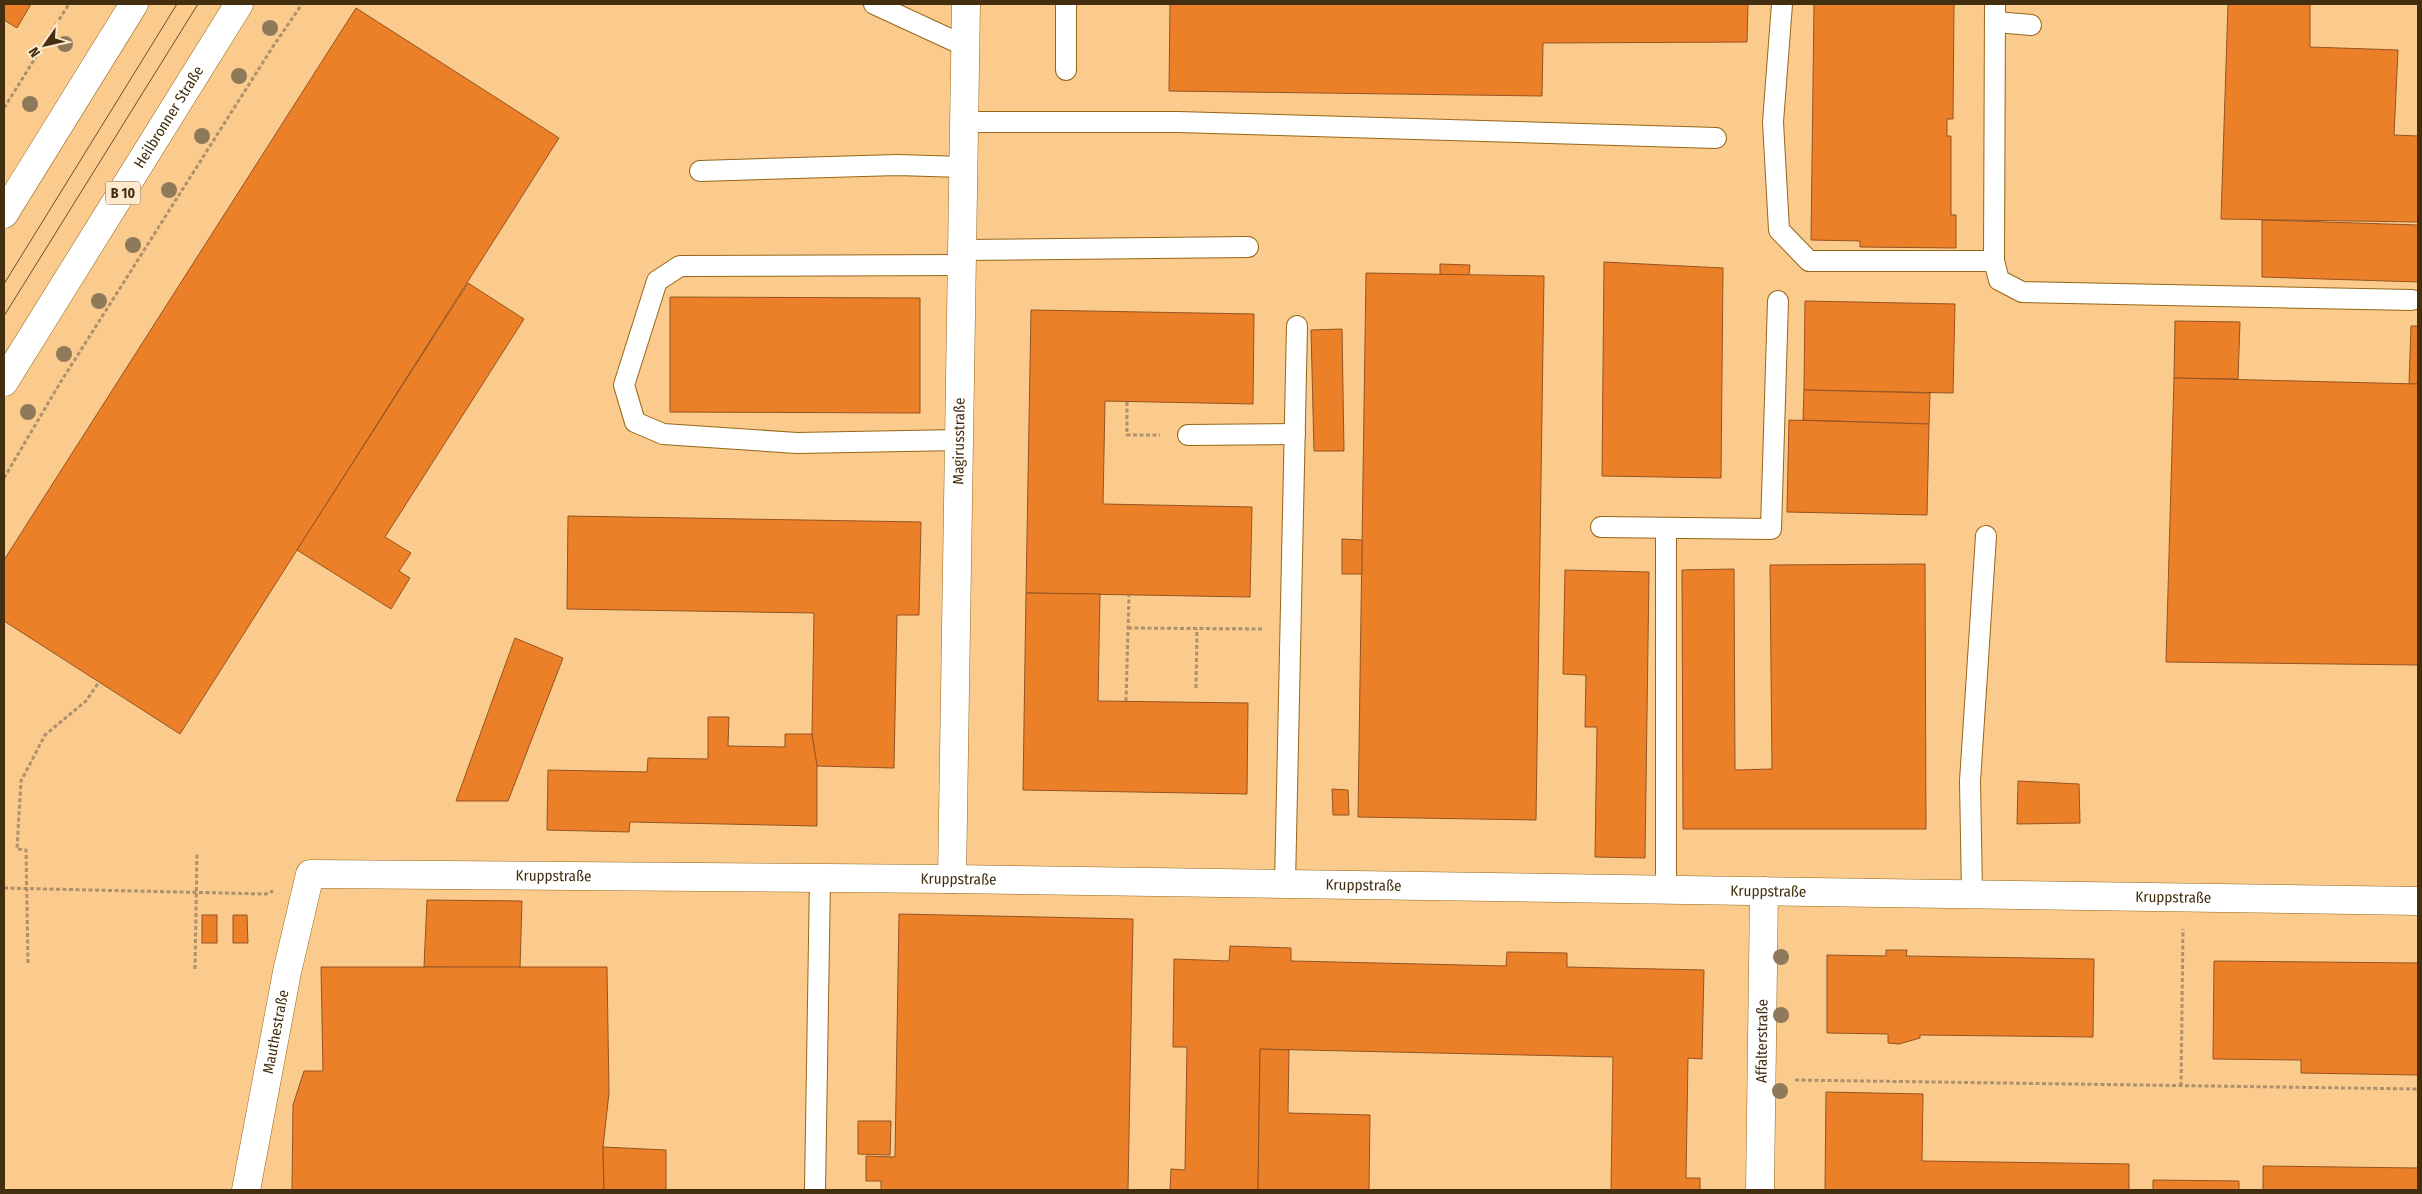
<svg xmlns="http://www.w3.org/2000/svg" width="2422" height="1194" font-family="'Fira Sans Condensed',sans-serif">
<rect width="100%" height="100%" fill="#f9d9b0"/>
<rect fill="#facb8d" x="4" y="4" width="2414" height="1186"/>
<g fill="#ec8028" stroke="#955321">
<path d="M4 4H31L17 28 4 20Z"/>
<path d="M1170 4H1748L1747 42 1543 43 1542 96 1169 91Z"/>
<path d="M1814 4H1954L1953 119H1947V136H1951V215H1956V248L1860 247V241L1811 240Z"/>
<path d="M2228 4H2310V47L2398 50 2394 135 2418 136V222L2221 219Z"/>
<path d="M356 8 559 138 180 734 4 621V560Z"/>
<path d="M2262 220 2418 225V282L2262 277Z"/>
<path d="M1604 262 1723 268 1721 478 1602 476Z"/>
<path d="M1440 264 1470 265 1469 275H1440Z"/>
<path d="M1366 273 1544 276 1536 820 1358 817Z"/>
<path d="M468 283 524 319 385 537 411 553 399 571 410 578 391 609 297 550Z"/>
<path d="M670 297 920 298V413L670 412Z"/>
<path d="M1805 301 1955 304 1953 393 1804 390Z"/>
<path d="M1031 310 1254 314 1253 404 1105 401 1103 504 1252 507 1250 597 1026 593Z"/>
<path d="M2175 321 2240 322 2238 379 2174 378Z"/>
<path d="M2411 326H2418V384H2409Z"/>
<path d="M1342 329 1344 451H1314L1311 330Z"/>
<path d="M2174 378 2418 384V665L2166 662Z"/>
<path d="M1804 390 1930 393 1929 424 1803 420Z"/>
<path d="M1789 420 1929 424 1927 515 1787 512Z"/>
<path d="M568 516 921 522 919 615H897L894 768 817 766 812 734 814 613 567 609Z"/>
<path d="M1342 539 1362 540V574H1342Z"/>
<path d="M1925 564 1926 829H1683L1682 570 1734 569 1735 770 1772 769 1770 565Z"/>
<path d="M1565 570 1649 572 1645 858 1595 857 1597 727H1585L1586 675 1563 674Z"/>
<path d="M1026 593 1100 594 1098 701 1248 703 1247 794 1023 790Z"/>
<path d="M515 638 563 658 508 801H456Z"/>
<path d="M708 717H729L728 746 785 747V734H812L817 766V826L630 822 629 832 547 830 548 770 647 772 648 758 708 759Z"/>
<path d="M2018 781 2079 784 2080 823 2017 824Z"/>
<path d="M1332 789 1348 790 1349 815H1333Z"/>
<path d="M427 900 522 901 520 968 424 967Z"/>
<path d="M899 914 1133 919 1128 1190H881V1181H866V1156L895 1157Z"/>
<rect x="202" y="915" width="15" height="28"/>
<path d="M233 915H247L248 943H233Z"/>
<path d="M1230 946 1291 948V961L1506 966 1507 952 1567 953V967L1704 970 1702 1059 1688 1058 1686 1178H1700V1190H1611L1613 1057 1260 1049 1258 1190H1170L1171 1169 1185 1170 1187 1047H1173L1174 959 1229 961Z"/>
<path d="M1886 950H1907L1906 956 2094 959 2093 1037 1920 1035V1038L1899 1044 1888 1043V1034L1827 1033V955L1886 956Z"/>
<path d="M2214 961 2418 963V1075L2301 1073V1060L2213 1059Z"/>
<path d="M321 967H607L609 1093 603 1147 604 1190H292L293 1105 304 1071H323Z"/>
<path d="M1260 1049 1289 1050 1288 1113 1370 1115 1369 1190H1258Z"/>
<path d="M1826 1092 1923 1094 1922 1161 2129 1164V1190H1825Z"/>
<path d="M858 1121H891L890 1155 858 1154Z"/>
<path d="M603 1147 666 1150V1190H604Z"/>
<path d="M2263 1166 2418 1168V1190H2263Z"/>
<path d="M2153 1180 2239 1181V1190H2153Z"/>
</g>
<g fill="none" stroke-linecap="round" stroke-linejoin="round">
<g stroke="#966717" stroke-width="22">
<g id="service">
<path d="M874 4 965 46"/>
<path d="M1066 4V70"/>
<path d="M1782 4 1773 122 1779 230 1809 261H1994"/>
<path d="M1995 4 1994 261 1999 280 2022 292 2412 300"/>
<path d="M1996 22 2031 25"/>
<path d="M964 122H1178L1716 138"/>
<path d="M700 171 897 165 963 167"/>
<path d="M962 250 1248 247"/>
<path d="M1188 435 1295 434"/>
<path d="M959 440 797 443 663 434 635 422 624 385 657 281 680 266 962 265"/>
<path d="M1601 527 1771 529 1778 301"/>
<path d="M1666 528V890"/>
<path d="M1285 884 1297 326"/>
<path d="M1972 894 1970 781 1986 536"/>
<path d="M815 1190 820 878"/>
</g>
</g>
<g stroke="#966717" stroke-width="29">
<g id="minor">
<path id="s1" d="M952 879 966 4"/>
<path id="s2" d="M246 1190 287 972 310 874 952 879 2418 901"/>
<path id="s3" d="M1760 1190 1764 891"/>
</g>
</g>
<g stroke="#966717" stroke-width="29">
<g id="primary">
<path d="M4 214 134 4"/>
<path id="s4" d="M4 382 239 4"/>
</g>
</g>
<g stroke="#ad916d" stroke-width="3" stroke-dasharray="4 2.5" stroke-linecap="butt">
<path d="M4 108 69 4"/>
<path d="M1127 402V435H1160"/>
<path d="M4 478 60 383 272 48 302 4"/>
<path d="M1128 628 1263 629"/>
<path d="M1196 688 1197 629"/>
<path d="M1126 701 1129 595"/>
<path d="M4 888 266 894 273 891"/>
<path d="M28 963 26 850 17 849 21 781 45 735 86 701 99 682"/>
<path d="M195 969 197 852"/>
<path d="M1795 1080 2418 1089"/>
<path d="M2181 1086 2183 929"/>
</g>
<use href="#service" stroke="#fff" stroke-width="20"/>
<use href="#minor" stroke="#fff" stroke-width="28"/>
<use href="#primary" stroke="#fff" stroke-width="28"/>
<g stroke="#664f2e" stroke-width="1">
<path d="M4 284 177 4"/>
<path d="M4 316 198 4"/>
</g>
</g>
<g fill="#8f795b">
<circle cx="270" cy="28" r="8"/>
<circle cx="65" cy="44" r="8"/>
<circle cx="239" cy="76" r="8"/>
<circle cx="30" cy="104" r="8"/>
<circle cx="202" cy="136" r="8"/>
<circle cx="169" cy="190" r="8"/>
<circle cx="133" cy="245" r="8"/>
<circle cx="99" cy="301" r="8"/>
<circle cx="64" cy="354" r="8"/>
<circle cx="28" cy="412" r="8"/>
<circle cx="1781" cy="957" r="8"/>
<circle cx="1781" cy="1015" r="8"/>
<circle cx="1780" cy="1091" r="8"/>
</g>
<g text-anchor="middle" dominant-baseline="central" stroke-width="4" stroke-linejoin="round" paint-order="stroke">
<rect fill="#fee9cd" stroke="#7b6648" stroke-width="1" x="105.5" y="181.5" width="35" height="23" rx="4"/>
<g font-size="14" font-weight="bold" fill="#432e0f">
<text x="123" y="193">B 10</text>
</g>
<g font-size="15" fill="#432e0f" stroke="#fee9cd">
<text stroke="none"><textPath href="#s4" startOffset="312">Heilbronner Straße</textPath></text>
<text stroke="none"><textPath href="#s1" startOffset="438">Magirusstraße</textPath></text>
<text stroke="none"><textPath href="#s2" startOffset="566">Kruppstraße</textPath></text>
<text stroke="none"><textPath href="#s2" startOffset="971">Kruppstraße</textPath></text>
<text stroke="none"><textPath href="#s2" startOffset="1376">Kruppstraße</textPath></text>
<text stroke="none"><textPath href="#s2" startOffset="1781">Kruppstraße</textPath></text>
<text stroke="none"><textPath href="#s2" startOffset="2186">Kruppstraße</textPath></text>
<text stroke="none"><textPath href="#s2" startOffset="161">Mauthestraße</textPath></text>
<text stroke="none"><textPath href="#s3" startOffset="149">Affalterstraße</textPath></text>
</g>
</g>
<rect width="2422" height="1194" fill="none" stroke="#432e0f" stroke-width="10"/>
<g transform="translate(45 45) rotate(236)" stroke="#fee9cd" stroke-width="4" paint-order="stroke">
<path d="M0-4L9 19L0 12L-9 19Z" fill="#432e0f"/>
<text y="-8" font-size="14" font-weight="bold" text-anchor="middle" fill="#432e0f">N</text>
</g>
</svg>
